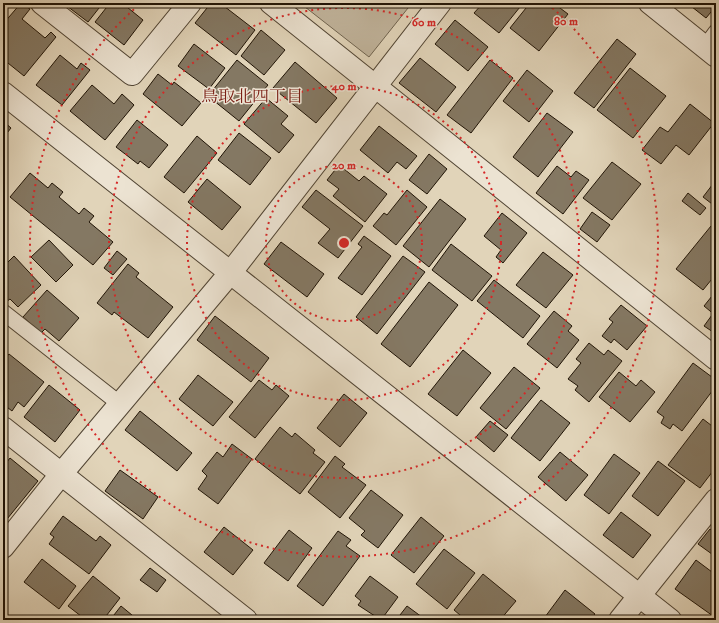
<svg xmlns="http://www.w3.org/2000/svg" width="719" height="623" font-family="'IM FELL DW Pica','Noto Serif JP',serif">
<rect width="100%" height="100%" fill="#e1d4b9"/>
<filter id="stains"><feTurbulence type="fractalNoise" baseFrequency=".005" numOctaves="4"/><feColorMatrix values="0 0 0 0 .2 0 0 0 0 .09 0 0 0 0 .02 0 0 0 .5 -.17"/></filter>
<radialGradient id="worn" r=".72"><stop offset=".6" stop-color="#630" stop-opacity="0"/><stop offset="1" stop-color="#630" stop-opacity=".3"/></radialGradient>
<path fill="#c0b39b" stroke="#706450" d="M300 3H412L369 57Z"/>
<g fill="#847863" stroke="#201406">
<path d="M21 3 30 9 22 19 45 38 51 32 56 37 24 76 3 59V24Z"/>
<path d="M63 3H103L88 22Z"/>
<path d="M110 3H122L143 20 124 45 95 22Z"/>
<path d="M211 3H220L255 30 236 55 195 23Z"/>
<path d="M483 3 489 5 491 3H516L520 7 499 33 474 13Z"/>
<path d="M530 3H546L553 9 556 5 568 14 539 51 510 28Z"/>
<path d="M687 3H716V6L706 18Z"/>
<path d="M455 20 488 47 468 71 435 44Z"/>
<path d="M261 30 285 50 264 75 241 56Z"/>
<path d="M617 39 636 54 594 108 574 93Z"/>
<path d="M194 44 225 68 209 89 178 66Z"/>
<path d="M60 55 77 69 81 63 90 70 62 105 36 85Z"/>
<path d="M420 58 456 87 436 112 399 83Z"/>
<path d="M237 60 268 85 239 121 208 96Z"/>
<path d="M490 60 513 78 471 133 447 115Z"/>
<path d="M295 62 337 98 316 123 273 88Z"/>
<path d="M630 68 666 96 633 138 597 110Z"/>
<path d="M527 70 553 91 529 122 503 101Z"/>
<path d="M158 74 172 85 174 82 201 103 182 126 143 94Z"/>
<path d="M92 85 114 104 122 94 134 105 105 140 70 111Z"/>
<path d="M266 98 288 116 281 124 294 135 279 153 244 124Z"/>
<path d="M690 104 714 123 689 155 676 145 661 164 642 150 660 127 668 132Z"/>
<path d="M547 113 573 132 538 177 513 157Z"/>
<path d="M137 120 168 145 149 168 140 161 138 164 116 147Z"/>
<path d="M3 121 11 128 3 138Z"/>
<path d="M379 126 417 156 406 169 397 162 388 173 360 150Z"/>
<path d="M239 133 271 158 250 185 218 160Z"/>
<path d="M197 136 217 153 184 193 164 177Z"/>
<path d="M429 154 447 169 427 194 409 180Z"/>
<path d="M612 162 641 184 612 220 583 198Z"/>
<path d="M339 165 359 181 364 176 387 194 365 222 333 196 339 189 327 180Z"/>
<path d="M557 166 571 177 576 171 589 180 563 214 536 193Z"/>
<path d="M30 173 48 188 52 183 63 192 59 197 79 214 84 208 94 216 89 222 113 242 93 265 10 197Z"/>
<path d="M207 179 241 207 222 230 188 202Z"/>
<path d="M716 180V207L703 197Z"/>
<path d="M316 190 363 226 338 258 318 243 330 229 302 207Z"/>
<path d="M407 190 427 207 396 245 373 226 384 213 387 215Z"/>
<path d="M688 193 706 208 700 215 682 201Z"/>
<path d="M440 199 466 219 429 267 403 246Z"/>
<path d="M592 212 610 225 597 242 580 229Z"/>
<path d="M502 213 527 233 503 263 496 257 501 250 484 236Z"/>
<path d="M711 226 716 230V274L703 290 676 269Z"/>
<path d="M364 236 391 256 362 295 338 278 362 247 358 244Z"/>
<path d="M49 240 73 265 56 282 31 257Z"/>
<path d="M281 242 324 274 307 297 264 264Z"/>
<path d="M451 244 492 276 472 301 432 270Z"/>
<path d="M117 251 127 259 113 275 104 268Z"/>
<path d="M543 252 573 275 546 308 516 285Z"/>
<path d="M14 256 41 285 18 307 10 299 6 302 3 299V267Z"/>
<path d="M403 256 425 272 377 334 356 317Z"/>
<path d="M128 264 139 273 136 277 173 307 148 338 114 312 112 315 97 303Z"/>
<path d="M494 280 540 316 523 338 477 301Z"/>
<path d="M429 282 458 305 410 367 381 344Z"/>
<path d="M47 290 79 318 59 341 45 329 41 333 23 317Z"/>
<path d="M716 291V316L704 306Z"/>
<path d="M621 305 647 326 627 350 614 339 611 343 602 336 613 322 609 319Z"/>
<path d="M554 311 572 326 568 331 579 340 557 368 527 344Z"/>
<path d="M712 315 716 318V334L704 326Z"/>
<path d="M215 316 269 358 251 382 197 340Z"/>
<path d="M589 343 604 355 608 350 622 361 589 402 575 390 578 386 568 379 581 363 576 359Z"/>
<path d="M463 350 491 373 457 416 428 394Z"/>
<path d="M9 354 44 382 24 407 18 402 12 411 3 404V361Z"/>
<path d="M693 363 716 380V386L682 431 673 424 670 429 661 423 664 417 657 412Z"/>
<path d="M514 367 540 388 506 429 480 408Z"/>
<path d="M619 372 636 386 641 380 655 392 630 422 599 397Z"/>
<path d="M198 375 233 402 213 426 179 399Z"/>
<path d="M259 380 272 390 276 385 289 396 255 438 229 417Z"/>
<path d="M49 385 80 410 55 442 24 417Z"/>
<path d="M344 394 367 413 340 447 317 428Z"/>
<path d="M541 400 570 423 540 461 511 438Z"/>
<path d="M140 411 192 453 177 471 125 430Z"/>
<path d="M703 419 716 429V467L700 488 668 465Z"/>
<path d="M490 421 508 435 494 452 476 437Z"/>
<path d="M280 427 292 437 295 433 315 450 313 453 325 462 300 494 255 459Z"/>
<path d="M232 444 252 459 218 504 198 489 207 476 202 471 217 452 223 457Z"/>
<path d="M560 452 588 475 566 501 538 477Z"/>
<path d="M614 454 640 473 609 514 584 495Z"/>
<path d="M335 456 345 464 342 467 366 485 340 518 308 492Z"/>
<path d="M10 458 38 481 3 524V467Z"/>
<path d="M658 461 685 481 658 516 632 496Z"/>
<path d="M120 470 158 497 143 519 105 491Z"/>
<path d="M371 490 403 515 378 548 361 535 365 531 349 518Z"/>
<path d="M621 512 651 535 633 558 603 535Z"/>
<path d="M63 516 96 541 100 536 111 545 89 574 49 544 54 537 50 534Z"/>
<path d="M421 517 444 536 414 573 391 555Z"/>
<path d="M224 527 253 550 233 575 204 552Z"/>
<path d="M710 529 716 533V557L698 544Z"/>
<path d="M289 530 312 548 288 581 264 563Z"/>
<path d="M338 531 351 540 346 546 360 556 323 606 297 586Z"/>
<path d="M444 549 475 573 447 609 416 584Z"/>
<path d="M42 559 76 586 59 609 24 582Z"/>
<path d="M696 560 716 575V612L713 616 675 589Z"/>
<path d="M150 568 166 580 157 592 140 580Z"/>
<path d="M483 574 516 601 500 620H489L486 617 484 620H466L454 610Z"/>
<path d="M93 576 120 598 103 620H86L68 606Z"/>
<path d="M370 576 398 597 381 620 358 605 361 601 355 596Z"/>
<path d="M565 590 595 614 590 620H549L545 617Z"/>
<path d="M121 606 138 620H110Z"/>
<path d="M407 606 426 620H406L400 615Z"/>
</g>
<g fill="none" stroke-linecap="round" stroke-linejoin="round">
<g stroke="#504433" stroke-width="17">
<g id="lane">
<path d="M705 47 716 32"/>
<path d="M3 312 120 404"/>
</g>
</g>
<g stroke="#504433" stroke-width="24">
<g id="street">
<path d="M42 3 132 74 190 3"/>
<path d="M271 3 716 359"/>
<path d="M650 3 716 56"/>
<path d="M3 93 670 620"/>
<path d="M3 428 246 620"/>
<path d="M3 547 62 473 231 272 440 3"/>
<path d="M620 620 716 500"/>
</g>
</g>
<use href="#lane" stroke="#ece3d2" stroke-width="15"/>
<use href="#street" stroke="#ece3d2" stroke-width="22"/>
</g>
<g fill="none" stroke="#d62828" stroke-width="2" stroke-dasharray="2 4">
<circle cx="344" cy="243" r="78"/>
<circle cx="344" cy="243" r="157"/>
<circle cx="344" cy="243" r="235"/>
<path d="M548 4A314 314 0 1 1 140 4"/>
</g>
<g text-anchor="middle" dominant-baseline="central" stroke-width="3" stroke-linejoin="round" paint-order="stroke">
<g font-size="17" fill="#7a1f14" stroke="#ece3d2">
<text x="252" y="97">鳥取北四丁目</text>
</g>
</g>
<circle cx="344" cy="243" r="6" fill="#d62828" stroke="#ece3d2" stroke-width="2"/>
<g font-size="12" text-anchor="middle" font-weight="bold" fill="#d62828" stroke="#ece3d2" stroke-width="3" stroke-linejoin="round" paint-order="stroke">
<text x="566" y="25">80 m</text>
<text x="424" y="26">60 m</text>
<text x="344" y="90">40 m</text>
<text x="344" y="169">20 m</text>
</g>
<rect width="719" height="623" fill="none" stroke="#e1d4b9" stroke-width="16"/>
<rect x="4" y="4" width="711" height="615" fill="none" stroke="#201406" stroke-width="2"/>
<rect x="8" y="8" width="703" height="607" fill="none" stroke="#201406"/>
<rect width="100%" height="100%" filter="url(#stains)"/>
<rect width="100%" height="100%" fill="url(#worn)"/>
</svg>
